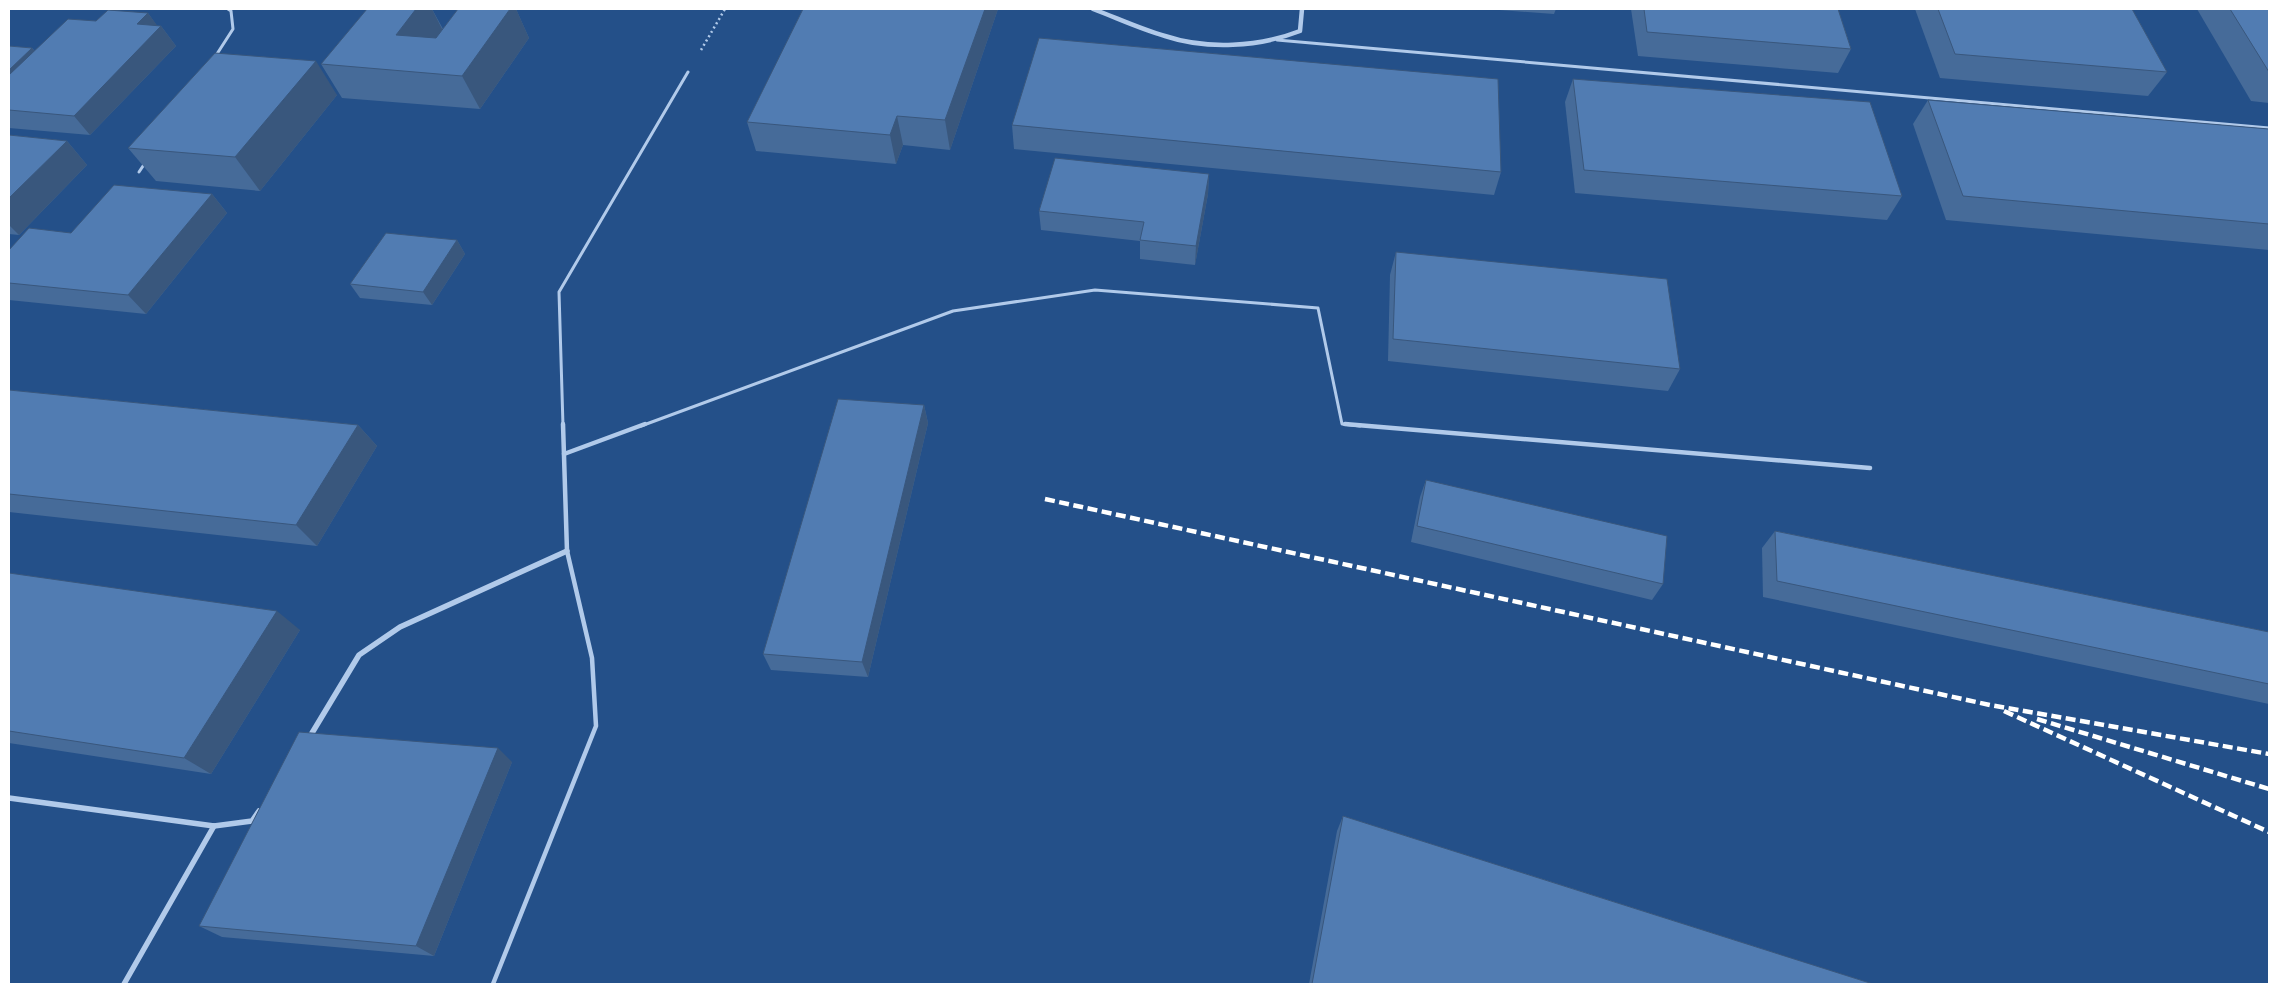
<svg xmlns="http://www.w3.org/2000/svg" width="2278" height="993" font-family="Inter,sans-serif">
<rect width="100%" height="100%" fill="#245089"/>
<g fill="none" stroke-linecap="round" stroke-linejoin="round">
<path stroke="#b1caea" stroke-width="2.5" stroke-dasharray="2 3" stroke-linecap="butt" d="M701 50 725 9"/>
<g stroke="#b1caea" stroke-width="3">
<path d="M1277 40 2269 128"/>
<path d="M215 57 233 29 231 11 228 9"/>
<path d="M139 172 145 163"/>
<path d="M563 426 559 292 688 72"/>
<path d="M641 426 953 311 1095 290 1318 308 1342 424 1360 426"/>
</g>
<g stroke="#b1caea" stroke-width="4.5">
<path d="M1345 424 1870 468"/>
<path d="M564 454 645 424"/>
<path d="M493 984 596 726 592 658 567 551 563 424"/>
</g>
<path stroke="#b1caea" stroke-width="4.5" d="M1093 9C1117 18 1140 29 1165 36 1207 50 1259 47 1300 31L1302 9"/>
<g stroke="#b1caea" stroke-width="5.5">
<path d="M309 738 359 655 400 627 567 551"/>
<path d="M9 798 214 826 252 821 259 811"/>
<path d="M124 984 214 826"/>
</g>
<g stroke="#fff" stroke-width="4.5" stroke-dasharray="10 4.5" stroke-linecap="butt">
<path d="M1045 499 1990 705 2269 754"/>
<path d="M2004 711 2269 832"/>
<path d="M2037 719 2269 789"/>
</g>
</g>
<g fill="#466b99">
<path d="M432 9 443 29 458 9H516L529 38 480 109 342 98 321 64Z"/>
<path d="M998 9 950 150 903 145 896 164 756 151 747 122Z"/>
<path d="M1486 9H1556L1554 14Z"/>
<path d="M1631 9H1838L1851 49 1838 73 1638 56Z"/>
<path d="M1915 9H2132L2167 72 2148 96 1940 78Z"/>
<path d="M2197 9H2269V103L2251 101Z"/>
<path d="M148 13 157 26H161L176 46 90 135 9 128V46L32 48 35 51 96 21Z"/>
<path d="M1573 79 1902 196 1887 220 1575 193 1565 102Z"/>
<path d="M337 95 260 191 156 181 128 148Z"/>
<path d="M1928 100 2269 129V250L1946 220 1913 124Z"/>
<path d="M1012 125 1501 172 1494 195 1014 149Z"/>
<path d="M9 135 67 141 87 165 19 235 9 234Z"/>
<path d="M1209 174 1208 194 1195 265 1140 259V241L1041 230 1039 211Z"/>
<path d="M212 194 227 213 146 314 9 300V250Z"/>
<path d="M457 240 465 254 432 305 360 298 350 284Z"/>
<path d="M1396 252 1680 369 1668 391 1388 361 1390 275Z"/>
<path d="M9 390 358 425 377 446 317 546 9 512Z"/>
<path d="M924 405 928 423 868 677 771 670 763 654Z"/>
<path d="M1426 480 1663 584 1652 600 1411 542 1420 497Z"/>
<path d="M1775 531 2269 632V704L1763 597 1762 548Z"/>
<path d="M9 573 300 630 211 774 9 743Z"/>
<path d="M512 762 434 956 222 937 199 926Z"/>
<path d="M1343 816 1873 984H1309L1337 831Z"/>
</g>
<g fill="#39577d">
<path d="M416 9H432L443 31 415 69 396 35Z"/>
<path d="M510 9H516L529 38 480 109 462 76Z"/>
<path d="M985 9H998L950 150 945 120Z"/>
<path d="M148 13 159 28 161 26 176 46 90 135 74 116 137 24Z"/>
<path d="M32 48 49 67 9 106V70Z"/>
<path d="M316 61 337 95 260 191 235 157Z"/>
<path d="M897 116 903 145 896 164 890 135Z"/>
<path d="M67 141 87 165 19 235 9 225V198Z"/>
<path d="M1209 174 1208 194 1195 265 1196 246Z"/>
<path d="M212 194 227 213 146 314 128 295Z"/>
<path d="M457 240 465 254 432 305 423 292Z"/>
<path d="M924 405 928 423 868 677 862 662Z"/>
<path d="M358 425 377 446 317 546 296 525Z"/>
<path d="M277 611 300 630 211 774 184 758Z"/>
<path d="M498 748 512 762 434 956 416 946Z"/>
</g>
<g fill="#517cb2" stroke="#39577d">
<path d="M367 9H416L396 35 436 38 458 9H510L462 76 321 64Z"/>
<path d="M803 9H985L945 120 897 116 890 135 747 122Z"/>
<path d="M1644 9H1838L1851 49 1647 32Z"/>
<path d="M1938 9H2132L2167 72 1955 54Z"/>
<path d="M2230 9H2269V72Z"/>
<path d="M108 10 148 13 137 24 161 26 74 116 9 110V75L68 19 96 21Z"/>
<path d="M1039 38 1498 79 1501 172 1012 125Z"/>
<path d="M9 46 32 48 9 70Z"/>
<path d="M215 53 316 61 235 157 128 148Z"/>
<path d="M1573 79 1870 102 1902 196 1584 170Z"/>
<path d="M1928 100 2269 129V224L1963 196Z"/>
<path d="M9 135 67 141 9 198Z"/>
<path d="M1055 158 1209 174 1196 246 1140 240 1144 222 1039 211Z"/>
<path d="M114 185 212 194 128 295 9 283V250L29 228 71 233Z"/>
<path d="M386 233 457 240 423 292 350 284Z"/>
<path d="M1396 252 1667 279 1680 369 1393 339Z"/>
<path d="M9 390 358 425 296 525 9 494Z"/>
<path d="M838 399 924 405 862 662 763 654Z"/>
<path d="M1426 480 1667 536 1663 584 1417 526Z"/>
<path d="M1775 531 2269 632V684L1777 581Z"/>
<path d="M9 573 277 611 184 758 9 731Z"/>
<path d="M299 732 498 748 416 946 199 926Z"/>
<path d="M1343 816 1873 984H1312Z"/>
</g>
<rect width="2278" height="993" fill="none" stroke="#ffffff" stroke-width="20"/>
</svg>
